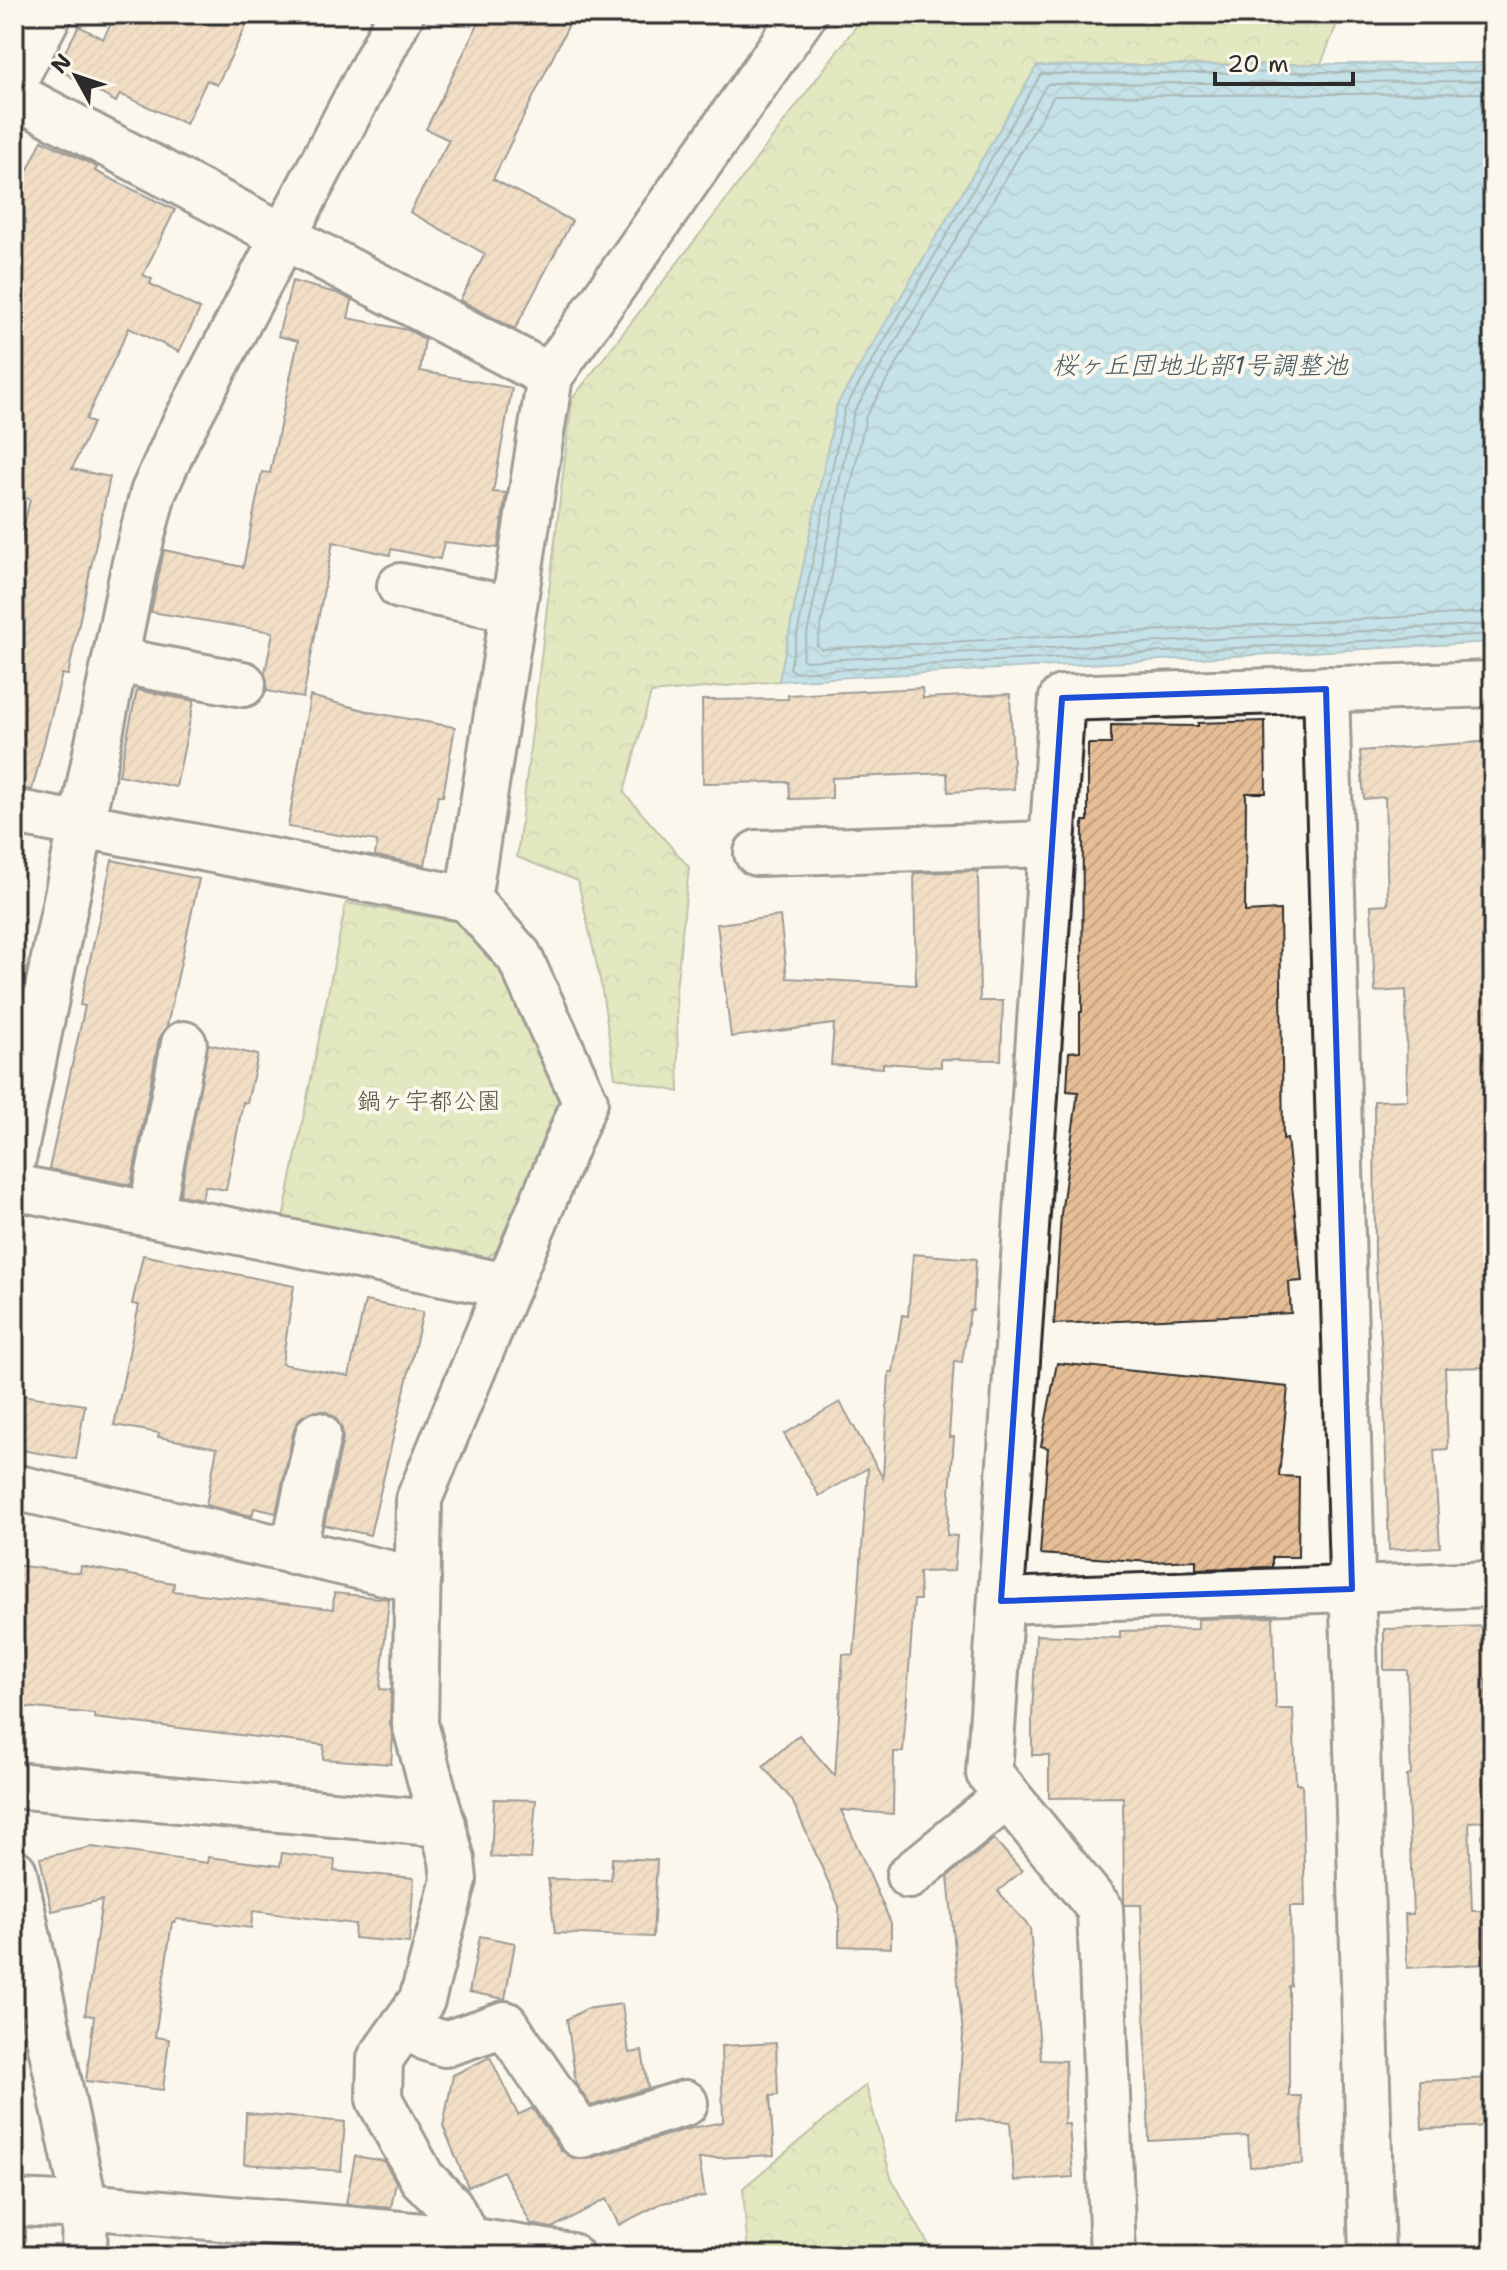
<svg xmlns="http://www.w3.org/2000/svg" width="1507" height="2270" font-family="'Shantell Sans','Klee One',sans-serif">
<defs>
<pattern id="forest-crowns" width="20" height="18" patternUnits="userSpaceOnUse" patternTransform="scale(2)"><rect width="20" height="18" fill="#c3d489"/><path d="M2 6a3 3 0 1 1 6 0M12 15a3 3 0 1 1 6 0" fill="none" stroke="#a8b676"/></pattern>
<pattern id="water-waves" width="16" height="10" patternUnits="userSpaceOnUse" patternTransform="scale(2)"><rect width="16" height="10" fill="#81c8e2"/><path d="M0 5q4-4 8 0t8 0" fill="none" stroke="#6aa3b7"/></pattern>
<pattern id="building-hatch" width="6" height="6" patternUnits="userSpaceOnUse" patternTransform="scale(2)"><rect width="6" height="6" fill="#e6be96"/><path d="M-1 1l2-2M0 6l6-6M5 7l2-2" fill="none" stroke="#c5a381"/></pattern>
</defs>
<rect width="100%" height="100%" fill="#fbf7ec"/>
<filter id="ink" filterUnits="userSpaceOnUse"><feTurbulence type="fractalNoise" baseFrequency=".0125" numOctaves="2"/><feDisplacementMap in="SourceGraphic" scale="16" xChannelSelector="R" yChannelSelector="G"/><feConvolveMatrix kernelMatrix="1 2 1 2 8 2 1 2 1" color-interpolation-filters="sRGB"/></filter>
<g filter="url(#ink)">
<g fill="url(#forest-crowns)" stroke="#77805a" stroke-width="2">
<path d="M865 14H1341L1321 64 1037 66 837 405 779 681 651 693 624 793 689 867 676 990 679 1092 615 1077 601 984 578 881 517 857 572 399 716 213Z"/>
<path d="M346 903 454 921 502 966 558 1100 501 1248 480 1262 281 1229Z"/>
<path d="M866 2085 891 2177 935 2256H748L743 2188Z"/>
</g>
<path fill="url(#water-waves)" stroke="#5f8999" stroke-width="2" d="M1493 63V642L779 681 837 405 1037 66Z"/>
<g fill="none" stroke-linecap="round" stroke-linejoin="round">
<g stroke="#4d6a74" stroke-width="2">
<path d="M1493 71 1041 74 845 408 790 668 794 672 1493 634"/>
<path d="M1493 81 1047 84 854 412 802 658 806 661 1493 624"/>
<path d="M1493 93 1054 96 866 416 817 645 821 649 1493 612"/>
</g>
</g>
<g fill="url(#building-hatch)" stroke="#2b2b2b" stroke-width="2">
<path d="M116 14H252L217 85 207 80 186 124 120 94 116 102 56 68 79 26 103 39Z"/>
<path d="M483 14H574L493 179 572 221 515 329 460 300 485 254 410 212 449 140 426 129Z"/>
<path d="M42 140 97 167 95 171 175 210 143 275 152 279 150 284 200 309 179 352 129 328 86 419 93 423 72 469 110 477 68 675 62 674 32 790 14 788V572L30 499 14 496V199Z"/>
<path d="M292 281 340 294 352 301 348 318 408 330 425 339 420 371 512 388 493 492 506 493 498 548 444 542 440 559 391 549 390 555 333 542 303 698 267 691 265 673 273 632 151 612 164 550 243 567 262 472 270 473 298 341 278 336Z"/>
<path d="M922 688 923 698 1010 694 1014 789 948 792 947 773 832 778V798L790 799 789 782 703 783 702 700 788 699V695Z"/>
<path d="M137 690 194 701 176 787 119 775Z"/>
<path d="M310 696 375 713 455 727 443 796 438 795 425 865 375 856 377 841 288 827Z"/>
<path d="M1265 721 1266 793H1246L1245 912 1280 910 1283 1139 1287 1138 1302 1281 1289 1282 1291 1313 1054 1324 1061 1214 1078 1092 1067 1091 1069 1052 1080 1051V1012H1082L1083 821H1088V744H1111V725L1198 726V723Z"/>
<path d="M1493 741V1367L1445 1368 1448 1449 1434 1450 1440 1547 1389 1550 1383 1369 1375 1257 1374 1101 1407 1100 1406 990 1375 992 1371 905 1388 904 1385 797 1364 799 1360 751Z"/>
<path d="M112 860 199 879 167 1026 159 1039 131 1185 49 1169 85 1006 80 1005Z"/>
<path d="M978 871 980 1001H1003L1001 1060 941 1059V1067L883 1063V1068L831 1065 834 1024 731 1037 717 924 780 916 787 978 916 985 914 873Z"/>
<path d="M208 1044 258 1055 247 1103 243 1102 226 1190 205 1186 202 1199 180 1195Z"/>
<path d="M913 1254 976 1259 973 1311H970L962 1362 954 1361 949 1437H954L947 1535 957 1536 954 1571 919 1572 920 1600H914L903 1752H894L893 1814 841 1810 891 1923V1948L839 1946V1906L792 1800 763 1766 799 1735 835 1776 843 1654 854 1655 868 1468 819 1496 784 1434 840 1402 883 1478 889 1372H893L902 1315 908 1316Z"/>
<path d="M143 1255 294 1286 282 1364 349 1376 365 1301 423 1312 370 1535 324 1525 343 1439 342 1428 335 1417 324 1411 310 1412 300 1418 294 1429 276 1513 254 1508 252 1516 206 1505 217 1448 158 1437 159 1433 114 1425 139 1305 132 1304Z"/>
<path d="M1057 1363 1288 1387 1279 1476 1299 1477 1298 1557H1272V1567L1196 1569V1560L1151 1562 1040 1554 1048 1448 1041 1446Z"/>
<path d="M22 1395 85 1405 76 1459 14 1449Z"/>
<path d="M14 1565 80 1573 81 1566 174 1583 173 1591 333 1609 334 1593 389 1599 380 1689 391 1690 390 1724 393 1738 391 1764 323 1759 324 1745 94 1718V1714L15 1706 23 1642 14 1641Z"/>
<path d="M1273 1617 1276 1709H1293L1296 1784H1302L1305 1906H1290L1291 1986H1289V2096H1301L1303 2164 1250 2167 1248 2136 1149 2141 1141 1905H1124L1123 1797 1049 1798V1755H1032V1717L1036 1635 1120 1638V1631L1198 1629V1619Z"/>
<path d="M1493 1626V1679H1486L1488 1758H1481L1485 1821 1469 1822 1472 1911H1485L1486 1964 1407 1968 1405 1914H1413L1407 1776 1411 1775 1407 1670H1384V1629Z"/>
<path d="M494 1799 536 1800 531 1859 491 1857Z"/>
<path d="M994 1839 1022 1871 998 1891 1030 1928 1041 2060 1066 2061 1064 2124H1069L1073 2177 1014 2181 1010 2122 957 2118 963 2035 948 1876Z"/>
<path d="M92 1847 207 1863 208 1857 280 1866 282 1853 335 1860 334 1871 414 1878 409 1943 354 1938 355 1924 253 1911 251 1928 176 1919 175 1922H172L155 2037 169 2039 163 2090 86 2081 94 2016 85 2015 102 1900 52 1911 40 1858Z"/>
<path d="M612 1858 657 1860 653 1937 555 1933 548 1879 611 1880Z"/>
<path d="M480 1936 515 1943 505 1999 469 1992Z"/>
<path d="M622 2004 629 2053 642 2051 648 2088 591 2106 576 2084 567 2019 586 2009Z"/>
<path d="M776 2043 778 2095 770 2096 774 2155 699 2159 705 2196 662 2203 619 2225 606 2199 552 2228 531 2224 503 2171 468 2187 443 2126 453 2075 490 2057 518 2115 532 2108 561 2150 574 2159H588L687 2129 723 2122 721 2046Z"/>
<path d="M1493 2078V2126L1422 2129 1420 2081Z"/>
<path d="M246 2113 345 2122 341 2171 244 2164Z"/>
<path d="M355 2156 384 2161 396 2182 391 2208 346 2204Z"/>
</g>
<g fill="none" stroke-linecap="round" stroke-linejoin="round">
<g stroke="#2b2b2b" stroke-width="50">
<g id="minor">
<path d="M14 81 49 14"/>
<path d="M14 95 550 376"/>
<path d="M400 586 513 609"/>
<path d="M115 660 243 684"/>
<path d="M1326 689 1372 2256"/>
<path d="M14 812 468 899"/>
<path d="M757 853 1051 844"/>
<path d="M14 1155 134 567 153 493 178 437 401 14"/>
<path d="M14 1187 508 1286"/>
<path d="M151 1214 184 1044"/>
<path d="M14 1487 418 1580"/>
<path d="M293 1552 318 1435"/>
<path d="M1001 1601 1493 1584"/>
<path d="M14 1785 443 1824"/>
<path d="M14 1872 85 2206 84 2256"/>
<path d="M909 1876 1007 1796"/>
<path d="M404 2025 429 2039 445 2044 505 2024 581 2135 685 2103"/>
<path d="M14 2203 85 2206 468 2240 571 2256"/>
<path d="M468 2240 450 2206 422 2178 379 2099 380 2059 422 2000 454 1880 452 1860 415 1724 419 1499 585 1101 519 956 468 899 550 376 804 14"/>
<path d="M1113 2256 1100 1909 989 1773 1062 698 1493 684"/>
</g>
</g>
<use href="#minor" stroke="#fbf7ec" stroke-width="44"/>
</g>
</g>
<path d="M0 0H1507V2270H0ZM1326 689 1352 1589 1001 1601 1062 698Z" fill="#fbf7ec" fill-opacity=".55" fill-rule="evenodd"/>
<path fill="none" stroke="#1d4ed8" stroke-width="6" stroke-linejoin="round" d="M1326 689 1352 1589 1001 1601 1062 698Z"/>
<g text-anchor="middle" dominant-baseline="central" stroke-width="8" stroke-linejoin="round" paint-order="stroke">
<g font-size="24" fill="#515542" stroke="#fbf7ec">
<text x="429" y="1101">鍋ヶ宇都公園</text>
</g>
<g font-size="26" font-style="italic" fill="#455a62" stroke="#fbf7ec">
<text x="1200" y="364">桜ヶ丘団地北部1号調整池</text>
</g>
</g>
<rect width="1507" height="2270" fill="none" stroke="#fbf7ec" stroke-width="48"/>
<rect x="24" y="24" width="1459" height="2222" fill="none" stroke="#2b2b2b" stroke-width="3" filter="url(#ink)"/>
<g transform="translate(76 76) rotate(310)" stroke="#fbf7ec" stroke-width="6" paint-order="stroke">
<path d="M0-6L14 30L0 20L-14 30Z" fill="#2b2b2b"/>
<text y="-12" font-size="22" font-weight="bold" text-anchor="middle" fill="#2b2b2b">N</text>
</g>
<path d="M1215 72v12h138v-12" fill="none" stroke="#2b2b2b" stroke-width="4"/>
<text x="1227" y="72" font-size="24" fill="#2b2b2b" stroke="#fbf7ec" stroke-width="6" paint-order="stroke">20 m</text>
</svg>
